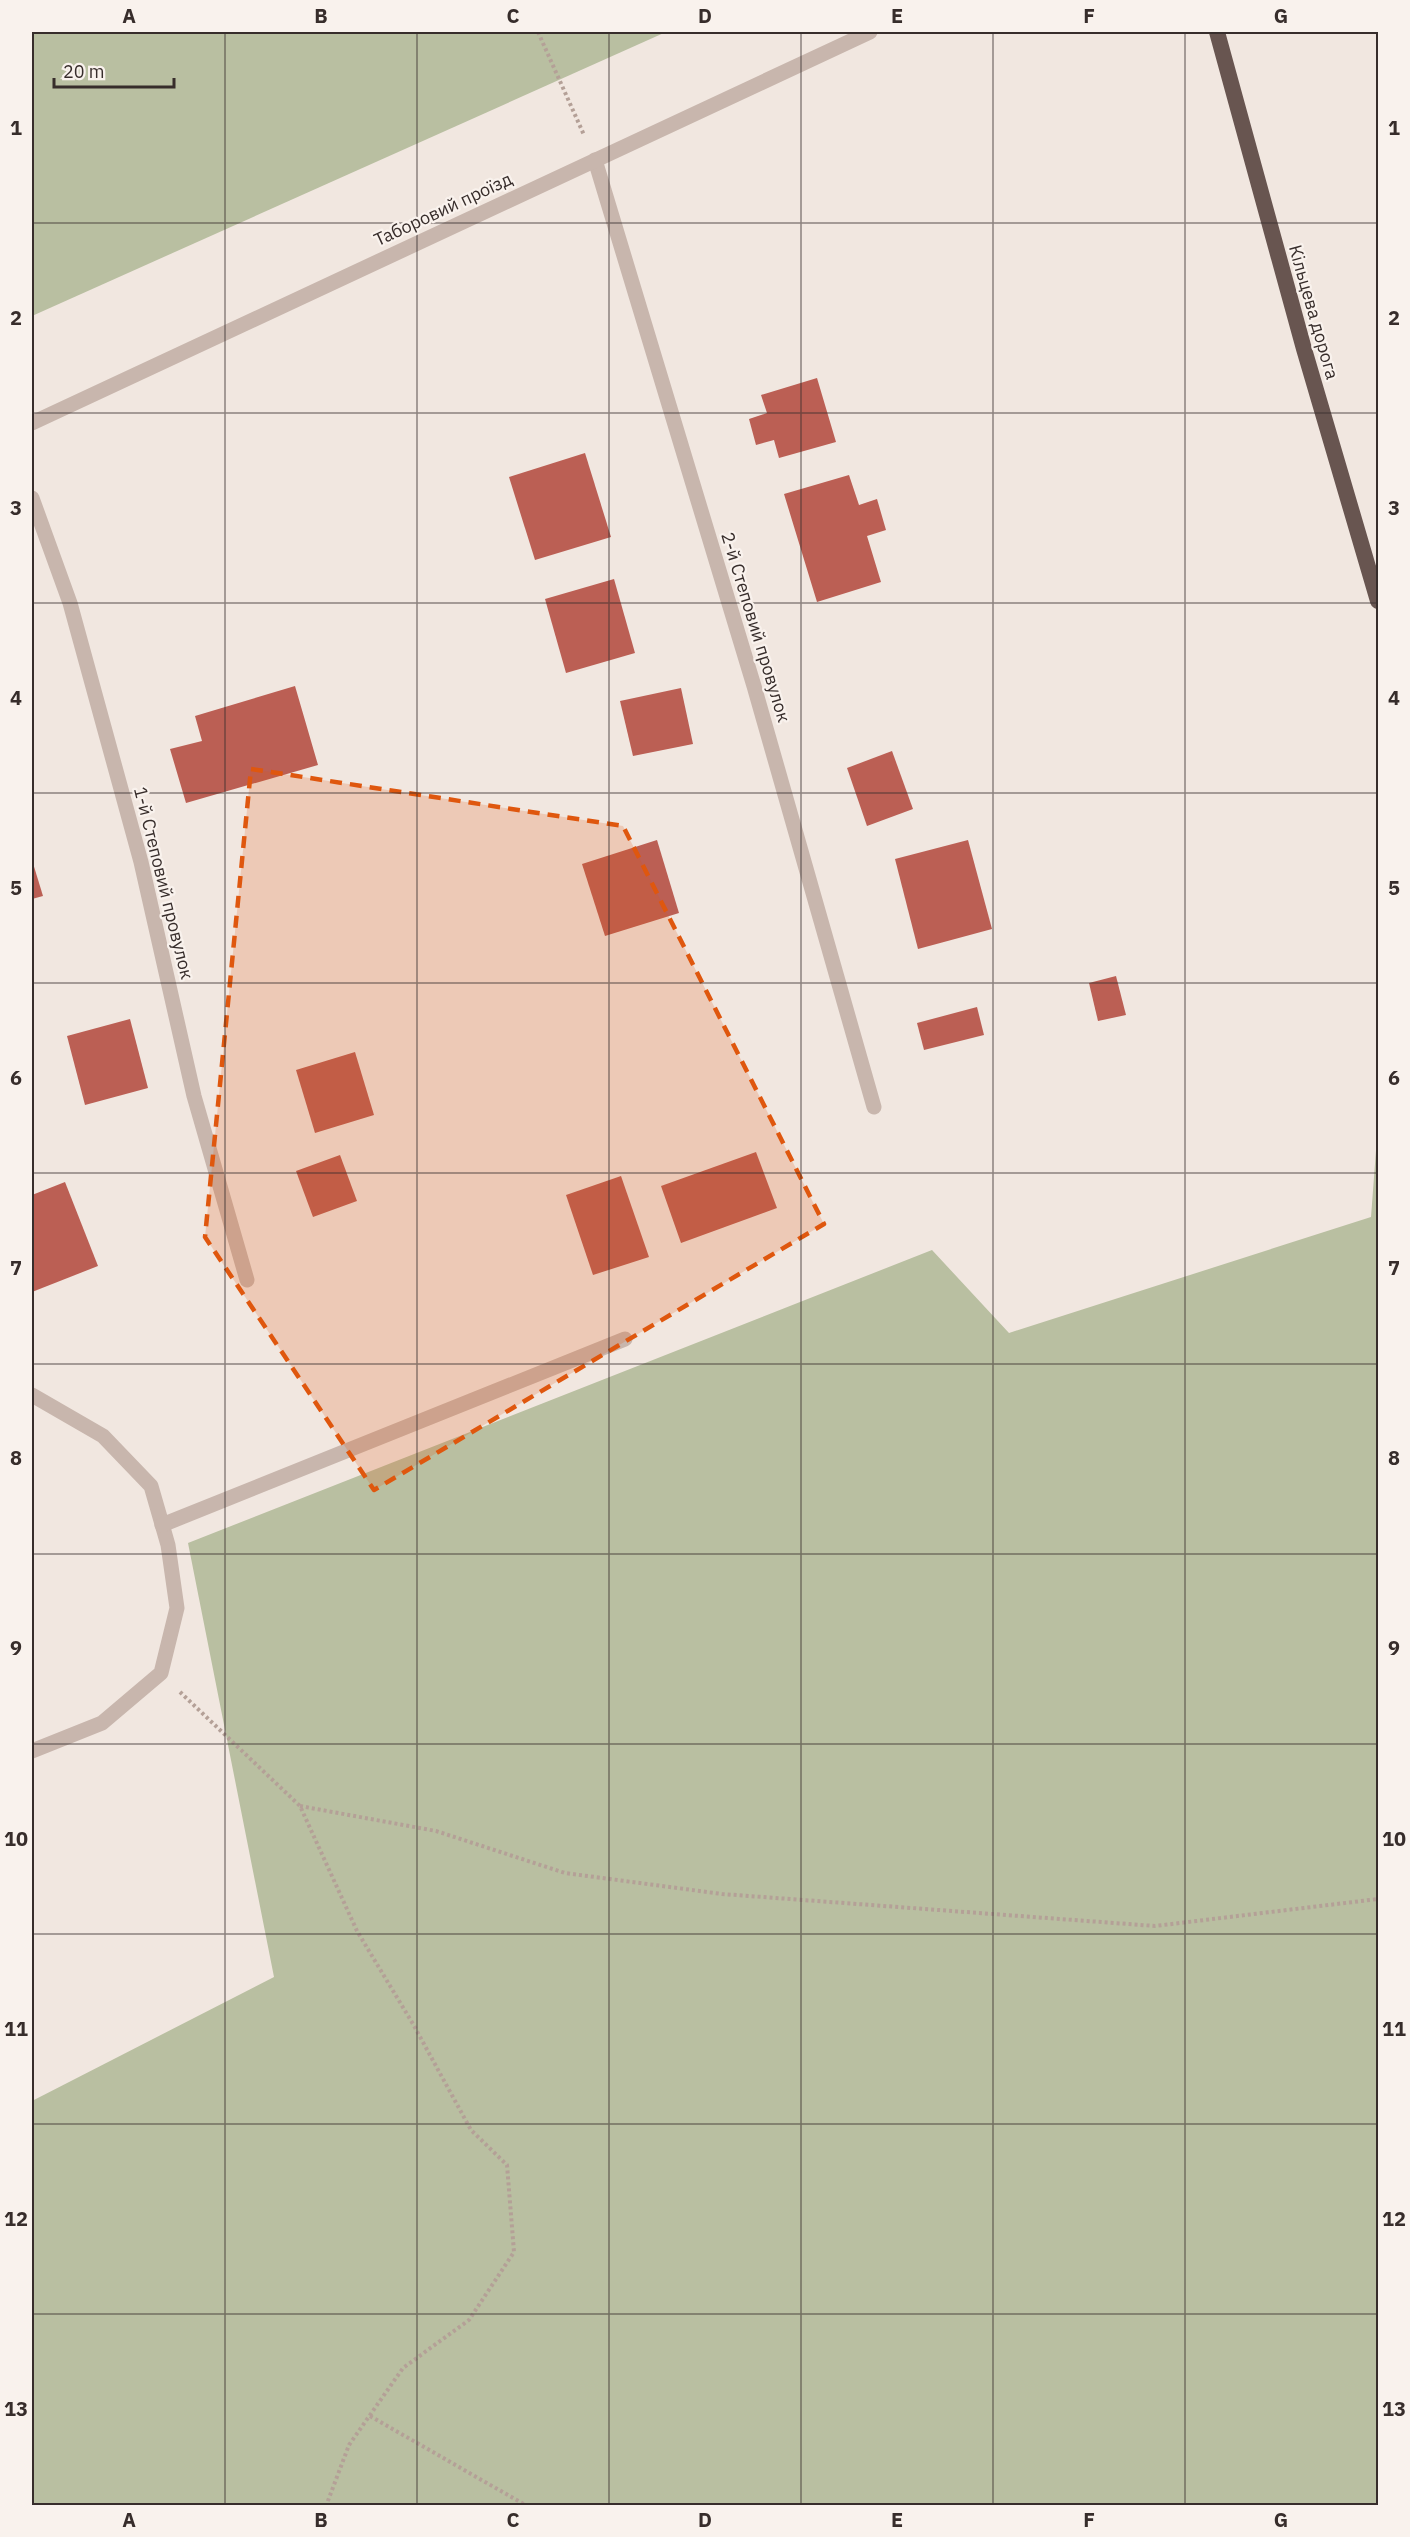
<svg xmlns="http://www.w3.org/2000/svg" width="1410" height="2537" font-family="'IBM Plex Sans',sans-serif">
<rect width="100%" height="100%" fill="#f1e7e0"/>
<g fill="#b9bfa1">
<path d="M32 32H666L32 316Z"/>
<path d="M1378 1124V2505H32V2101L274 1977 188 1543 932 1250 1009 1333 1371 1217Z"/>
</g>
<g fill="#bb5f54">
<path d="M817 378 836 442 779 458 774 440 756 445 749 419 767 413 761 395Z"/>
<path d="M585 453 611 537 535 560 509 477Z"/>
<path d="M849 475 859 505 877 499 886 530 867 536 881 582 817 602 784 494Z"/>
<path d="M614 579 635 653 566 673 545 599Z"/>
<path d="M295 686 318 765 186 803 170 749 202 741 195 716Z"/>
<path d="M681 688 693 744 633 756 620 701Z"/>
<path d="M892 751 913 809 867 826 847 768Z"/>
<path d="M657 840 679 913 605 936 582 864Z"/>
<path d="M968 840 992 929 918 949 895 859Z"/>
<path d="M32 860 43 896 32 899Z"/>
<path d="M1116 976 1126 1015 1098 1021 1089 983Z"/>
<path d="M977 1007 984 1035 924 1050 917 1023Z"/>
<path d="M130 1019 148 1088 85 1105 67 1036Z"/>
<path d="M355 1052 374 1115 315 1133 296 1070Z"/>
<path d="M756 1152 777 1208 681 1243 661 1186Z"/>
<path d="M340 1155 357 1201 313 1217 296 1171Z"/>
<path d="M621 1176 649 1257 593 1275 566 1195Z"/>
<path d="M65 1182 98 1266 32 1292V1195Z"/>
</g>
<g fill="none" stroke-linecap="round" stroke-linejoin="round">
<g stroke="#b4a097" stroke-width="4" stroke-dasharray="3 3" stroke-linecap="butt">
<path d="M538 32 584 135"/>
<path d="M180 1692 300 1806 357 1931 413 2024 471 2130 507 2165 514 2252 469 2320 403 2368 349 2445 326 2506"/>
<path d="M300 1806 436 1831 565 1873 722 1894 1155 1926 1378 1899"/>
<path d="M370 2416 527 2506"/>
</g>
<g stroke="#c8b6ad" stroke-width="15">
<path d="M595 160 754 686 874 1107"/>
<path d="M32 498 70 603 141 862 194 1096 247 1280"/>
<path d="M32 1395 103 1436 151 1486 168 1545 177 1608 161 1673 102 1723 32 1751"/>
<path d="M162 1525 625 1339"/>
</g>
<path stroke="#c8b6ad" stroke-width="15" d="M32 423 870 32"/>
<path stroke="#685550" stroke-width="16" d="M1217 32 1304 349 1378 601"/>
</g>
<path fill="#df570e" fill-opacity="0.2" stroke="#df570e" stroke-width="4.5" stroke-dasharray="12 8" stroke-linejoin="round" d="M251 769 623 826 824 1224 374 1490 205 1237Z"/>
<path fill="none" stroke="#372d2b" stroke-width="1.5" stroke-opacity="0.55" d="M225 32V2506M417 32V2506M609 32V2506M801 32V2506M993 32V2506M1185 32V2506M32 223H1378M32 413H1378M32 603H1378M32 793H1378M32 983H1378M32 1173H1378M32 1364H1378M32 1554H1378M32 1744H1378M32 1934H1378M32 2124H1378M32 2314H1378"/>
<g text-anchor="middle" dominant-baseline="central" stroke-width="4.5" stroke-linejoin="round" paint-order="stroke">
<g font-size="18" fill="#372d2b" stroke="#f9f2ed">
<text transform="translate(443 209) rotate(-25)">Таборовий проїзд</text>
<text transform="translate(1314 312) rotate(74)">Кільцева дорога</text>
<text transform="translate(756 627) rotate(73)">2-й Степовий провулок</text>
<text transform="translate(164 883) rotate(76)">1-й Степовий провулок</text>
</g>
</g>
<rect width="1410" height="2537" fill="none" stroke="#f9f2ed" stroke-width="66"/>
<path d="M54 78v9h120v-9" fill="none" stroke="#372d2b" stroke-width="3"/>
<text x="63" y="78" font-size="18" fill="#372d2b" stroke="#f9f2ed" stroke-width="4.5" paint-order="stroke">20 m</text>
<rect x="33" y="33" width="1344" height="2471" fill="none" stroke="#372d2b" stroke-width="2"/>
<g font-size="20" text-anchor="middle" font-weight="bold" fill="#372d2b">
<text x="129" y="23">A</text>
<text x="321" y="23">B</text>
<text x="513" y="23">C</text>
<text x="705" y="23">D</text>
<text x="897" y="23">E</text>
<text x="1089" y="23">F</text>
<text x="1281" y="23">G</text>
<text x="16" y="135">1</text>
<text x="1394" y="135">1</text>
<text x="16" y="325">2</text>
<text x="1394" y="325">2</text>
<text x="16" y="515">3</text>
<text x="1394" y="515">3</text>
<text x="16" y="705">4</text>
<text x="1394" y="705">4</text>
<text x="16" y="895">5</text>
<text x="1394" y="895">5</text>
<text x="16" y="1085">6</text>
<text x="1394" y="1085">6</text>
<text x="16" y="1275">7</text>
<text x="1394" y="1275">7</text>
<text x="16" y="1465">8</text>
<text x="1394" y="1465">8</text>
<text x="16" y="1655">9</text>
<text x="1394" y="1655">9</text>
<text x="16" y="1846">10</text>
<text x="1394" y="1846">10</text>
<text x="16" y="2036">11</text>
<text x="1394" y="2036">11</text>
<text x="16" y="2226">12</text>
<text x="1394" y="2226">12</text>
<text x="16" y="2416">13</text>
<text x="1394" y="2416">13</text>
<text x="129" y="2527">A</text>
<text x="321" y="2527">B</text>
<text x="513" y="2527">C</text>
<text x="705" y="2527">D</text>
<text x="897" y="2527">E</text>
<text x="1089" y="2527">F</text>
<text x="1281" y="2527">G</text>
</g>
</svg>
